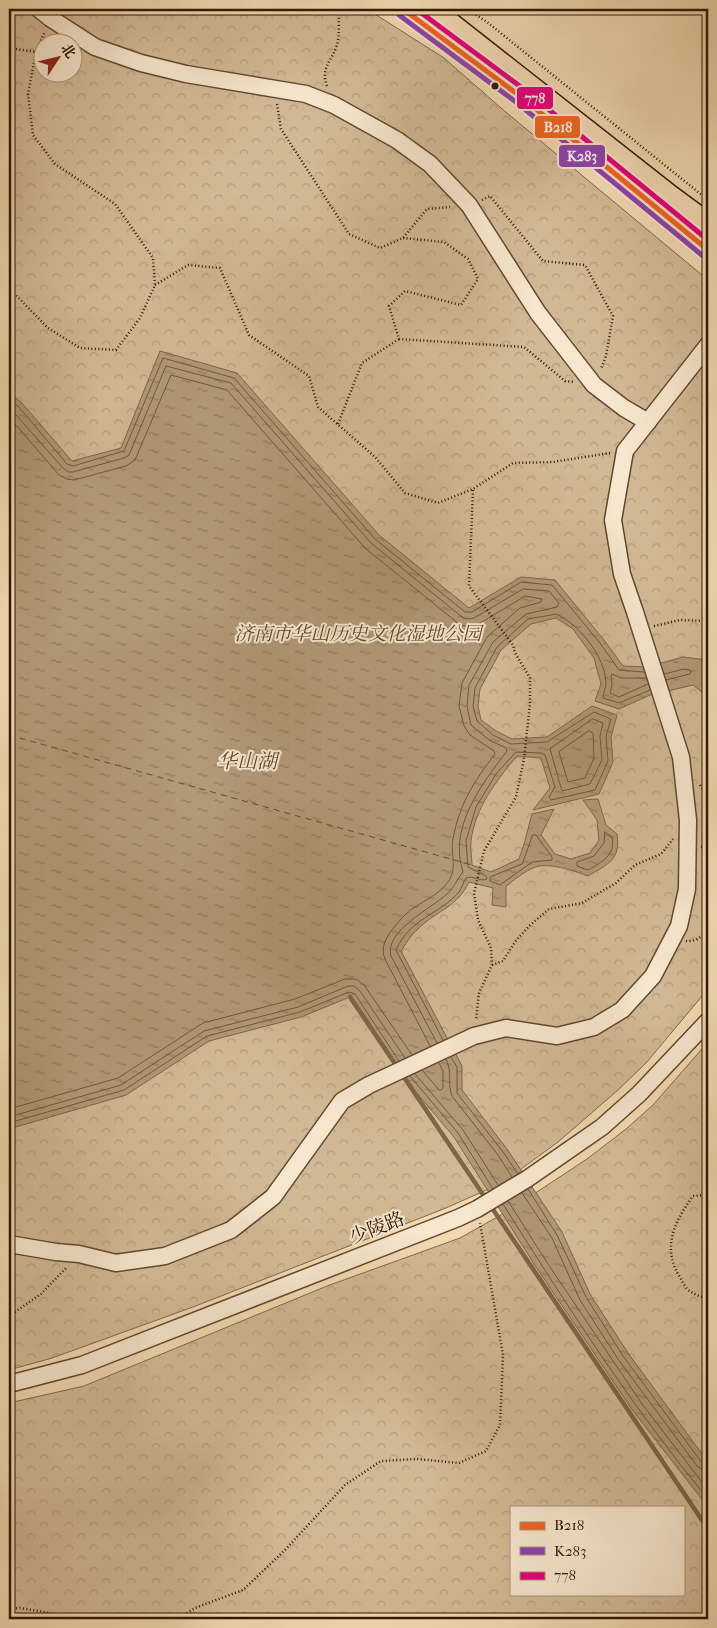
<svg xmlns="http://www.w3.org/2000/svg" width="717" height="1628" font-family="'IM FELL French Canon','Noto Serif SC',serif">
<defs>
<pattern id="forest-crowns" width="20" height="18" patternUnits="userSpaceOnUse" patternTransform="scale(1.25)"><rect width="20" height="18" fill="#d2b995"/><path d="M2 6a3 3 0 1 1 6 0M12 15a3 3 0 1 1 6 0" fill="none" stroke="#b59e7f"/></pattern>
<pattern id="water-ripples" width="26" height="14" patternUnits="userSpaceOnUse" patternTransform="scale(1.25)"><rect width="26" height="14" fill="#b19876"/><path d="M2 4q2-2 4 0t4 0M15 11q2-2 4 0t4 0" fill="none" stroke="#907b5e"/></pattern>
</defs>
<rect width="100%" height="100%" fill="#f3dab3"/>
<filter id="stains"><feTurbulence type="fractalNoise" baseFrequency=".004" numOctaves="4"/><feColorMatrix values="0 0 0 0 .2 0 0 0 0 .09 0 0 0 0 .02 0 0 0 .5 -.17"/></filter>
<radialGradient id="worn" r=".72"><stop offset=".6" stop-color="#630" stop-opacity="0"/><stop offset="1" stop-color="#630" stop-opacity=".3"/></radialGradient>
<g fill="url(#forest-crowns)" stroke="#81684a" fill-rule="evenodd">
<path d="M9 9H367L444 58 501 108 708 280V989L646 1063 618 1090 558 1142 502 1183 446 1208 193 1307 52 1358 9 1370ZM42 42H72V72H42Z"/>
<path d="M708 1042V1619H9V1403L84 1386 327 1286 460 1238 508 1211 587 1159 626 1129 653 1105ZM511 1507H683V1594H511Z"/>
</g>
<path fill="url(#water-ripples)" stroke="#7d6547" d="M160 351 237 373 379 535 469 608 521 577 555 580 604 640 623 666 647 667 683 657 708 660V697L693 685 650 695 619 709 595 701 601 684 594 658 573 629 556 618 531 624 501 650 480 689 478 706 481 720 496 731 512 739 547 737 592 706 617 715 611 737 613 762 599 794 533 810 550 788 541 758 517 756C496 781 475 808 471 841 470 849 472 857 472 865L491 872 519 859 524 844 532 814 554 809 541 835 555 854 571 859 590 853 599 840 597 820 583 800 598 799 606 825 617 834C621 860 608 864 588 876 575 871 546 861 533 868 523 872 515 880 506 886V907L492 905 493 888 469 882C457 907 440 909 421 926 413 933 407 941 401 951L462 1066V1090L507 1149 562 1232 590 1294 628 1353 708 1462V1507L633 1411 536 1267 454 1137 409 1084 350 997 301 1017 209 1041 126 1095 9 1129V393L21 402 72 461 121 448Z"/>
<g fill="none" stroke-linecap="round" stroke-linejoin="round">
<g stroke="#70583b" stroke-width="1">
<path d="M9 399 18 406 67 464 73 466 124 451 163 358 234 378 375 539 465 612H472L521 582 552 585 600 643 619 670 644 672"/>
<path d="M9 407 63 468 68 472H73L124 458 129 455 166 366 231 383 371 543 462 617 468 619 474 618 523 589 549 591 559 603 557 607 526 614 493 642 469 685 467 706 471 725 489 740 506 748 507 751C482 784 448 827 463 872 457 879 454 888 447 894 432 908 384 931 391 956L437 1043"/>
<path d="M9 417 59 475 67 479 74 480 126 466 135 460 171 375 227 390 365 548 459 624 468 627 477 625 525 596 542 599 541 602 520 608 487 637 462 683 459 706 464 726 470 735 494 751 495 754C474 781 460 803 453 838 450 853 458 868 448 882 440 894 423 901 412 909 403 916 395 925 389 934 384 943 381 949 385 959L430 1046"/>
<path d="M664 674 684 669 691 671 690 674 666 680"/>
<path d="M646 678H621L612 674 611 676 612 685 610 693 619 697 648 684"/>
<path d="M593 719 603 723 600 736 602 760 590 784 562 791 550 749Z"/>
<path d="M589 731 593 733 594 758 585 778 568 782 559 752Z"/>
<path d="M605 832 612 837C616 855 602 862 588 870L577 866V862L594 856 604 843Z"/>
<path d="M533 835H536L552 857V860L532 862 500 885 490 881V877L522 864Z"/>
<path d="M443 1040 396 950C410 918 439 915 459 892 462 888 463 882 466 878 473 875 480 882 487 879L486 876 468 867 466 841 476 807 496 774 516 752 541 753 545 755 555 787 549 797 551 800 595 790 608 761 606 736 611 719 594 712 547 742 511 744 493 735 477 721 473 706 475 688 497 647 528 619 557 614C580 626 605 656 606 683 606 688 603 693 603 698L619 703 650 690"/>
<path d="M451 1057 457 1067V1093L503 1152 518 1174"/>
<path d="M446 1059C453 1074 447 1083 452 1096L498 1155 512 1177"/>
<path d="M422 1070 439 1090H441L443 1088V1071L439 1063"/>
<path d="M415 1074 463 1130 498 1185"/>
<path d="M410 1076 458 1133 493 1189"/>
<path d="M9 1109 118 1078 203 1023 295 999 345 979H356L364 985 412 1055"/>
<path d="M9 1117 121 1085 204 1031 298 1007 348 986H354L360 991 405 1058"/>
<path d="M9 1123 124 1090 207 1036 300 1012 349 992 355 994 399 1061"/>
<path d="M528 1189 557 1235 586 1297 623 1356 702 1463 708 1465"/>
<path d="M522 1193 552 1238 580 1300 618 1359 697 1466 703 1470 708 1471"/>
<path d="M508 1201 546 1261 642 1404 708 1490"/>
<path d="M503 1204C567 1306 632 1407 708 1499"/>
</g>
<g stroke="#7d6547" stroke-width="4.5">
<path d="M350 997 486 1199"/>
<path d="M490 1205 708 1529"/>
</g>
<path stroke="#644b2f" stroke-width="1" stroke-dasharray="6 5" stroke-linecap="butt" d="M9 735 472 865"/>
<g stroke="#61482d" stroke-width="19">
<g id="minor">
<path d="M39 9 50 18 95 47 141 63 186 74 306 94 334 105 397 140 430 164 469 205 538 313 594 385 624 408 648 422"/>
<path d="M403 9C510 83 608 167 708 250"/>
<path d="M9 1244 56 1252 79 1254 116 1263 165 1256 231 1230 273 1197 342 1101 369 1085 474 1036 506 1028 557 1036 594 1027 622 1010 653 976 679 926 687 889 688 820 681 757 635 612 622 574 613 520 625 451 708 345"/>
<path d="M9 1384 82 1365 458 1218 477 1209 527 1179 602 1127 639 1094 708 1021"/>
</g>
</g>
<g stroke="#301800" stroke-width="24">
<path id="major" d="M432 9 670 196 708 224"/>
</g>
<g stroke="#301800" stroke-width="2.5" stroke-dasharray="1 2.5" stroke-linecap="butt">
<path d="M467 9 487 22 708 200"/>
<path d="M9 48 36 52"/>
<path d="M327 86C320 68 332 61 337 45 340 34 338 20 339 9"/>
<path d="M277 104 281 129 349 234 380 248 403 238 427 209 450 207"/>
<path d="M482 200 490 196 543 261 585 265 613 316 606 356 601 369"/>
<path d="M403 238 444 242 468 259 478 279 461 305 405 291 389 306 399 339 524 347 565 381 574 382"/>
<path d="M155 285 188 265 220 268 249 335 309 376 318 407 375 457 405 493 438 503 473 489 513 463 553 462 610 453"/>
<path d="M9 288 48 328 80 348 116 350 140 318 155 285 153 258 115 204 55 164 33 135 28 94 36 52 45 31"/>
<path d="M338 424 362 363 399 339"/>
<path d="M473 490 469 586 513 645 515 653 530 678V704L527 731 524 759 516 797 484 851 474 893 478 920 491 948 492 965 479 993 476 1020"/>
<path d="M654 626 680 620 708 621"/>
<path d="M700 785 705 793 708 803"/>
<path d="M701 847 705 846 708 842"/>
<path d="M686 941C695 942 703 936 708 930"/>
<path d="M492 965 503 961 515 942 529 926 549 909 582 903 616 883 635 865 661 854 673 839"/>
<path d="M708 1195 693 1196C674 1222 661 1249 681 1279 683 1283 686 1289 690 1291 695 1295 702 1297 708 1299"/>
<path d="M9 1316 41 1294 66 1268"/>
<path d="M9 1609 20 1608 86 1619"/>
<path d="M178 1619 195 1608 243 1590 285 1550 345 1485 381 1461 417 1459 459 1463 486 1451 500 1425 503 1355 480 1223"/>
</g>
<use href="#minor" stroke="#f7e7ce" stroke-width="16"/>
<use href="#major" stroke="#f3dab3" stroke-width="21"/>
<g stroke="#f7e7ce" stroke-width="9">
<path id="bus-1" d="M403 9 520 96 708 250"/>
</g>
<g stroke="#f7e7ce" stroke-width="9">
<path id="bus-2" d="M399 15 516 102 703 256"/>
</g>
<g stroke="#f7e7ce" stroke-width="9">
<path id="bus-3" d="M416 9 525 90 708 240"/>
</g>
<use href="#bus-1" stroke="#f26522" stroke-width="5"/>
<use href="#bus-2" stroke="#8e44ad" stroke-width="5"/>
<use href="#bus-3" stroke="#e5007d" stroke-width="5"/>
</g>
<circle fill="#301800" stroke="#f7e7ce" stroke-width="2" cx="495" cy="86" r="4.5"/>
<g text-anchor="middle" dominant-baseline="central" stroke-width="4" stroke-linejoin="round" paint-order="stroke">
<g font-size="19" font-style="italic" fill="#61482d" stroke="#f7e7ce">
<text x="358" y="634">济南市华山历史文化湿地公园</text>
</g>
<g font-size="19" fill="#301800" stroke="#f7e7ce">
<text transform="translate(377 1228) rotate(-21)">少陵路</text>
</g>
<g font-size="20" font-style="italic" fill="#644b2f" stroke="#f7e7ce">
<text x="247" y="761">华山湖</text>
</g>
</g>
<g stroke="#f7e7ce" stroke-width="2">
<rect x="516" y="86" width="38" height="24" rx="5" fill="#e5007d"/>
<rect x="534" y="115" width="47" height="24" rx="5" fill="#f26522"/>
<rect x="558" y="144" width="48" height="24" rx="5" fill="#8e44ad"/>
</g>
<g font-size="14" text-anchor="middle" font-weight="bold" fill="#fff">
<text x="535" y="103">778</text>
<text x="558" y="132">B218</text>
<text x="582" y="161">K283</text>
</g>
<rect width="717" height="1628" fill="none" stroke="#f3dab3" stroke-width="30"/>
<rect x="10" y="10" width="697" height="1608" fill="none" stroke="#301800" stroke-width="2.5"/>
<rect x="15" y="15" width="687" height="1598" fill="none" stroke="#301800"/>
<rect x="510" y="1506" width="175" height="90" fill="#f7e7ce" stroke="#a7947c"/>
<rect x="520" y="1522" width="25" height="8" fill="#f26522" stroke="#a7947c"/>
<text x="554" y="1530" font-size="15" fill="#301800">B218</text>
<rect x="520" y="1547" width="25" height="8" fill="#8e44ad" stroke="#a7947c"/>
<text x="554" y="1556" font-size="15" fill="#301800">K283</text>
<rect x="520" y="1572" width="25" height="8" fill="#e5007d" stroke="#a7947c"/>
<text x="554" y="1580" font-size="15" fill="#301800">778</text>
<g transform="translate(58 58) rotate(55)"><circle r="24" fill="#f7e7ce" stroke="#a7947c"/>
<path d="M0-4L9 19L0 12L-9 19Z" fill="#8f2418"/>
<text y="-8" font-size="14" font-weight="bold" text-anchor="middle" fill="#301800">北</text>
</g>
<rect width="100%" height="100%" filter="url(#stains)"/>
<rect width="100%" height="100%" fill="url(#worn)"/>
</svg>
